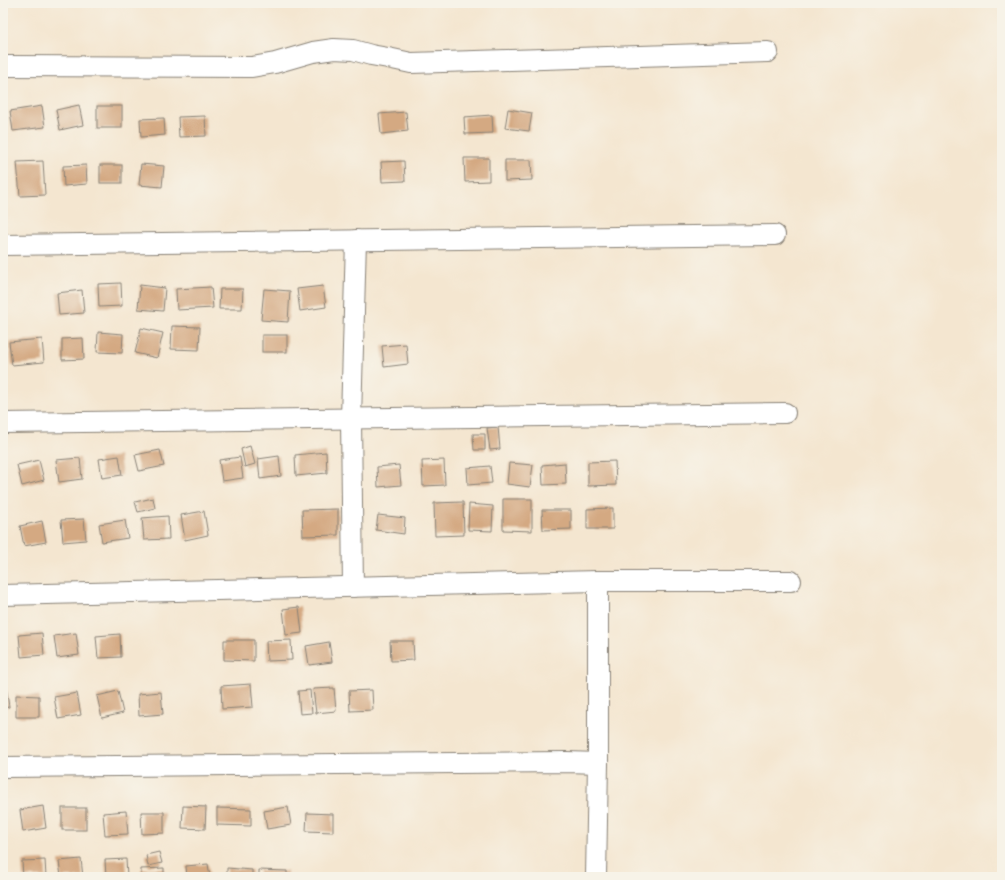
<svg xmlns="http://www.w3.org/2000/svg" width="1005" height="880" font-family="'IM FELL English',serif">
<rect width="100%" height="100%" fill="#f7f3e8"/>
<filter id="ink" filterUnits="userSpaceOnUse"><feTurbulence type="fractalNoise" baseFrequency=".025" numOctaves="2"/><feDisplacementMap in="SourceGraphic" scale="8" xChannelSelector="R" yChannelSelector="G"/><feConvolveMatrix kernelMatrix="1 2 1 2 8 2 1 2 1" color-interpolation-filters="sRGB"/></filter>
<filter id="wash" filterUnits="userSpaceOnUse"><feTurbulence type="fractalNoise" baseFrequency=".012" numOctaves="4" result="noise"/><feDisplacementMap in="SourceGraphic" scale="16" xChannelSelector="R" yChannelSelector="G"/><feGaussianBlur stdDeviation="0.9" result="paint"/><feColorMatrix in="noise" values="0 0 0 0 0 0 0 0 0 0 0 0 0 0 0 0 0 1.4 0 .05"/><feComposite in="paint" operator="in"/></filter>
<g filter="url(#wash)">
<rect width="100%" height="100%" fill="#f4e6d0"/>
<g id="blocks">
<g fill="#d4a982">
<path d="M79 105 83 125 60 130 56 110Z"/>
<path d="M42 106 45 127 13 131 10 111Z"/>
<rect x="97" y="106" width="25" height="22"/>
<path d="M508 109 532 113 529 131 505 128Z"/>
<path d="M406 112 408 131 381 134 379 114Z"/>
<path d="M492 115 493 133 465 134 464 117Z"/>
<path d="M205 116 206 136 179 137 178 117Z"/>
<path d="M164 118 165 135 141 137 140 119Z"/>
<path d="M464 158H489V181L465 182Z"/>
<path d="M505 160H531L532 180 505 181Z"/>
<path d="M43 161 45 195 20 196 17 162Z"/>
<path d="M404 161 405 181 382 182 381 162Z"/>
<path d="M141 164 164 166 162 187 139 185Z"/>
<path d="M86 165 87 184 64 186 63 166Z"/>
<rect x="100" y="165" width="22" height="18"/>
<path d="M121 283 122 306 99 307 98 284Z"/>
<path d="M140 285 165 288 163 311 138 309Z"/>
<path d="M323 286 326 307 300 311 297 289Z"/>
<path d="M211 287 213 308 177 310 176 289Z"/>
<path d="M220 289H243L242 309H219Z"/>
<path d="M264 289 290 291 288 322 261 320Z"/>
<path d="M82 290 84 313 59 315 57 293Z"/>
<path d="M172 326 200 327 199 350 171 349Z"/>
<path d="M141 328 163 333 157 358 135 353Z"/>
<path d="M98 332 123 334 122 353 97 352Z"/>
<rect x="262" y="335" width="25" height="17"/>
<path d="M83 338 84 359 62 360V339Z"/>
<path d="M42 339 44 362 12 365 9 342Z"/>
<path d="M406 344 408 364 384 367 382 346Z"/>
<path d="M498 427 500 449 490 450 487 428Z"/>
<path d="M473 434H485V450H474Z"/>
<path d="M250 446 255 464 245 467 241 449Z"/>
<path d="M160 450 164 466 139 471 135 455Z"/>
<path d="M326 452 327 473 296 476 295 455Z"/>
<path d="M119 456 122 475 102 478 99 459Z"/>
<path d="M279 456 281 476 260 479 258 459Z"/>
<path d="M240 457 243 478 222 481 219 460Z"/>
<path d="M80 458 82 479 59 482 56 460Z"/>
<path d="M39 460 44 480 22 486 17 465Z"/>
<path d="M444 460 445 485 423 486 422 461Z"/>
<path d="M615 461 616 485 588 486V462Z"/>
<path d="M509 463 533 465 530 487 507 484Z"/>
<path d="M565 463 566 484 543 485 542 465Z"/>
<path d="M399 465 401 485 378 487 377 467Z"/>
<path d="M490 466 492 483 468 485 467 468Z"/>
<path d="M153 498 155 508 138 512 135 502Z"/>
<path d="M503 499H532V531L503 530Z"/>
<path d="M463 502 464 535 435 536 434 503Z"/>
<path d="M469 504 493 506 492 531 468 530Z"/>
<path d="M613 508V529H587V509Z"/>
<path d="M338 509V535L303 536 302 510Z"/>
<path d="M542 510H571V529L543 530Z"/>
<path d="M204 511 208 535 185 540 181 515Z"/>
<path d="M378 515 405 518 404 534 376 530Z"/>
<path d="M168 516 169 539 144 540 142 518Z"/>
<path d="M84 519 86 540 63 542 61 520Z"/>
<path d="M125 520 128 538 102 542 99 524Z"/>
<path d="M42 521 46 542 24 546 20 526Z"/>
<path d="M299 607 302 633 286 635 283 609Z"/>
<path d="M42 633 44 655 21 657 19 635Z"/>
<path d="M76 633 79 655 57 658 54 636Z"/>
<path d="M120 634 121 657 98 658 96 636Z"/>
<path d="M224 640H254V661L224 660Z"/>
<path d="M291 640 292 660 267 661 266 641Z"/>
<path d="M390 641H413L414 660 391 661Z"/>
<path d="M329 642 332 662 309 665 306 646Z"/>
<path d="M251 684 253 707 222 709 221 686Z"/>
<path d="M6 686 9 707 3 708V687Z"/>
<path d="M334 688 336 711 316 713 313 689Z"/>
<path d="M310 690 312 713 300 714 298 691Z"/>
<path d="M372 690 373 710 350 711 349 691Z"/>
<path d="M118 691 123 713 102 718 97 696Z"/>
<path d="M161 692 163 714 139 716 138 694Z"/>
<path d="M77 693 81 715 58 719 54 697Z"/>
<path d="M16 695 39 696V717H16Z"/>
<path d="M43 806 46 828 23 832 20 810Z"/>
<path d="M183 806 206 807 205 829 182 828Z"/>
<path d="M288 807 291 825 267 829 264 811Z"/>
<rect x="62" y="808" width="24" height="22"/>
<path d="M217 808 251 809V826L217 825Z"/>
<path d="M126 811 128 834 105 835 103 813Z"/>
<path d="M141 812H164V833L142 834Z"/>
<path d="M307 813 333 814V832L306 831Z"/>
<path d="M159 852 162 863 148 866 146 855Z"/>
<path d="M81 859 83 877H61L59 861Z"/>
<path d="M126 859 127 877H106L105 860Z"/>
<path d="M45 860 46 877H23L22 861Z"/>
<path d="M208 864 210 877H187L186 866Z"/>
<path d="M164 868V877H141V869Z"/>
<path d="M227 868 252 870V877H227Z"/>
<path d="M259 870 287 871V877H259Z"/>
</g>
</g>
</g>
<g filter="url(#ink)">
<use href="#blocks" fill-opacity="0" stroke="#888176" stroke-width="1"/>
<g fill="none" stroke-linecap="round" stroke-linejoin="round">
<g stroke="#888176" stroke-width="22">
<g id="street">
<path d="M3 66 252 67 275 63 313 52 334 49 353 50 371 55 388 58 411 63 768 52"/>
<path d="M3 245 775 235"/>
<path d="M3 423 785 413"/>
<path d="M353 587 351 419 356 240"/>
<path d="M3 595 598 581H791"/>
<path d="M3 767 567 762 598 763"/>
<path d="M596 877 598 763V581"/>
</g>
</g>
<use href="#street" stroke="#fff" stroke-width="20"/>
</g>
</g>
<rect width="1005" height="880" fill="none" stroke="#f7f3e8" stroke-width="16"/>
</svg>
